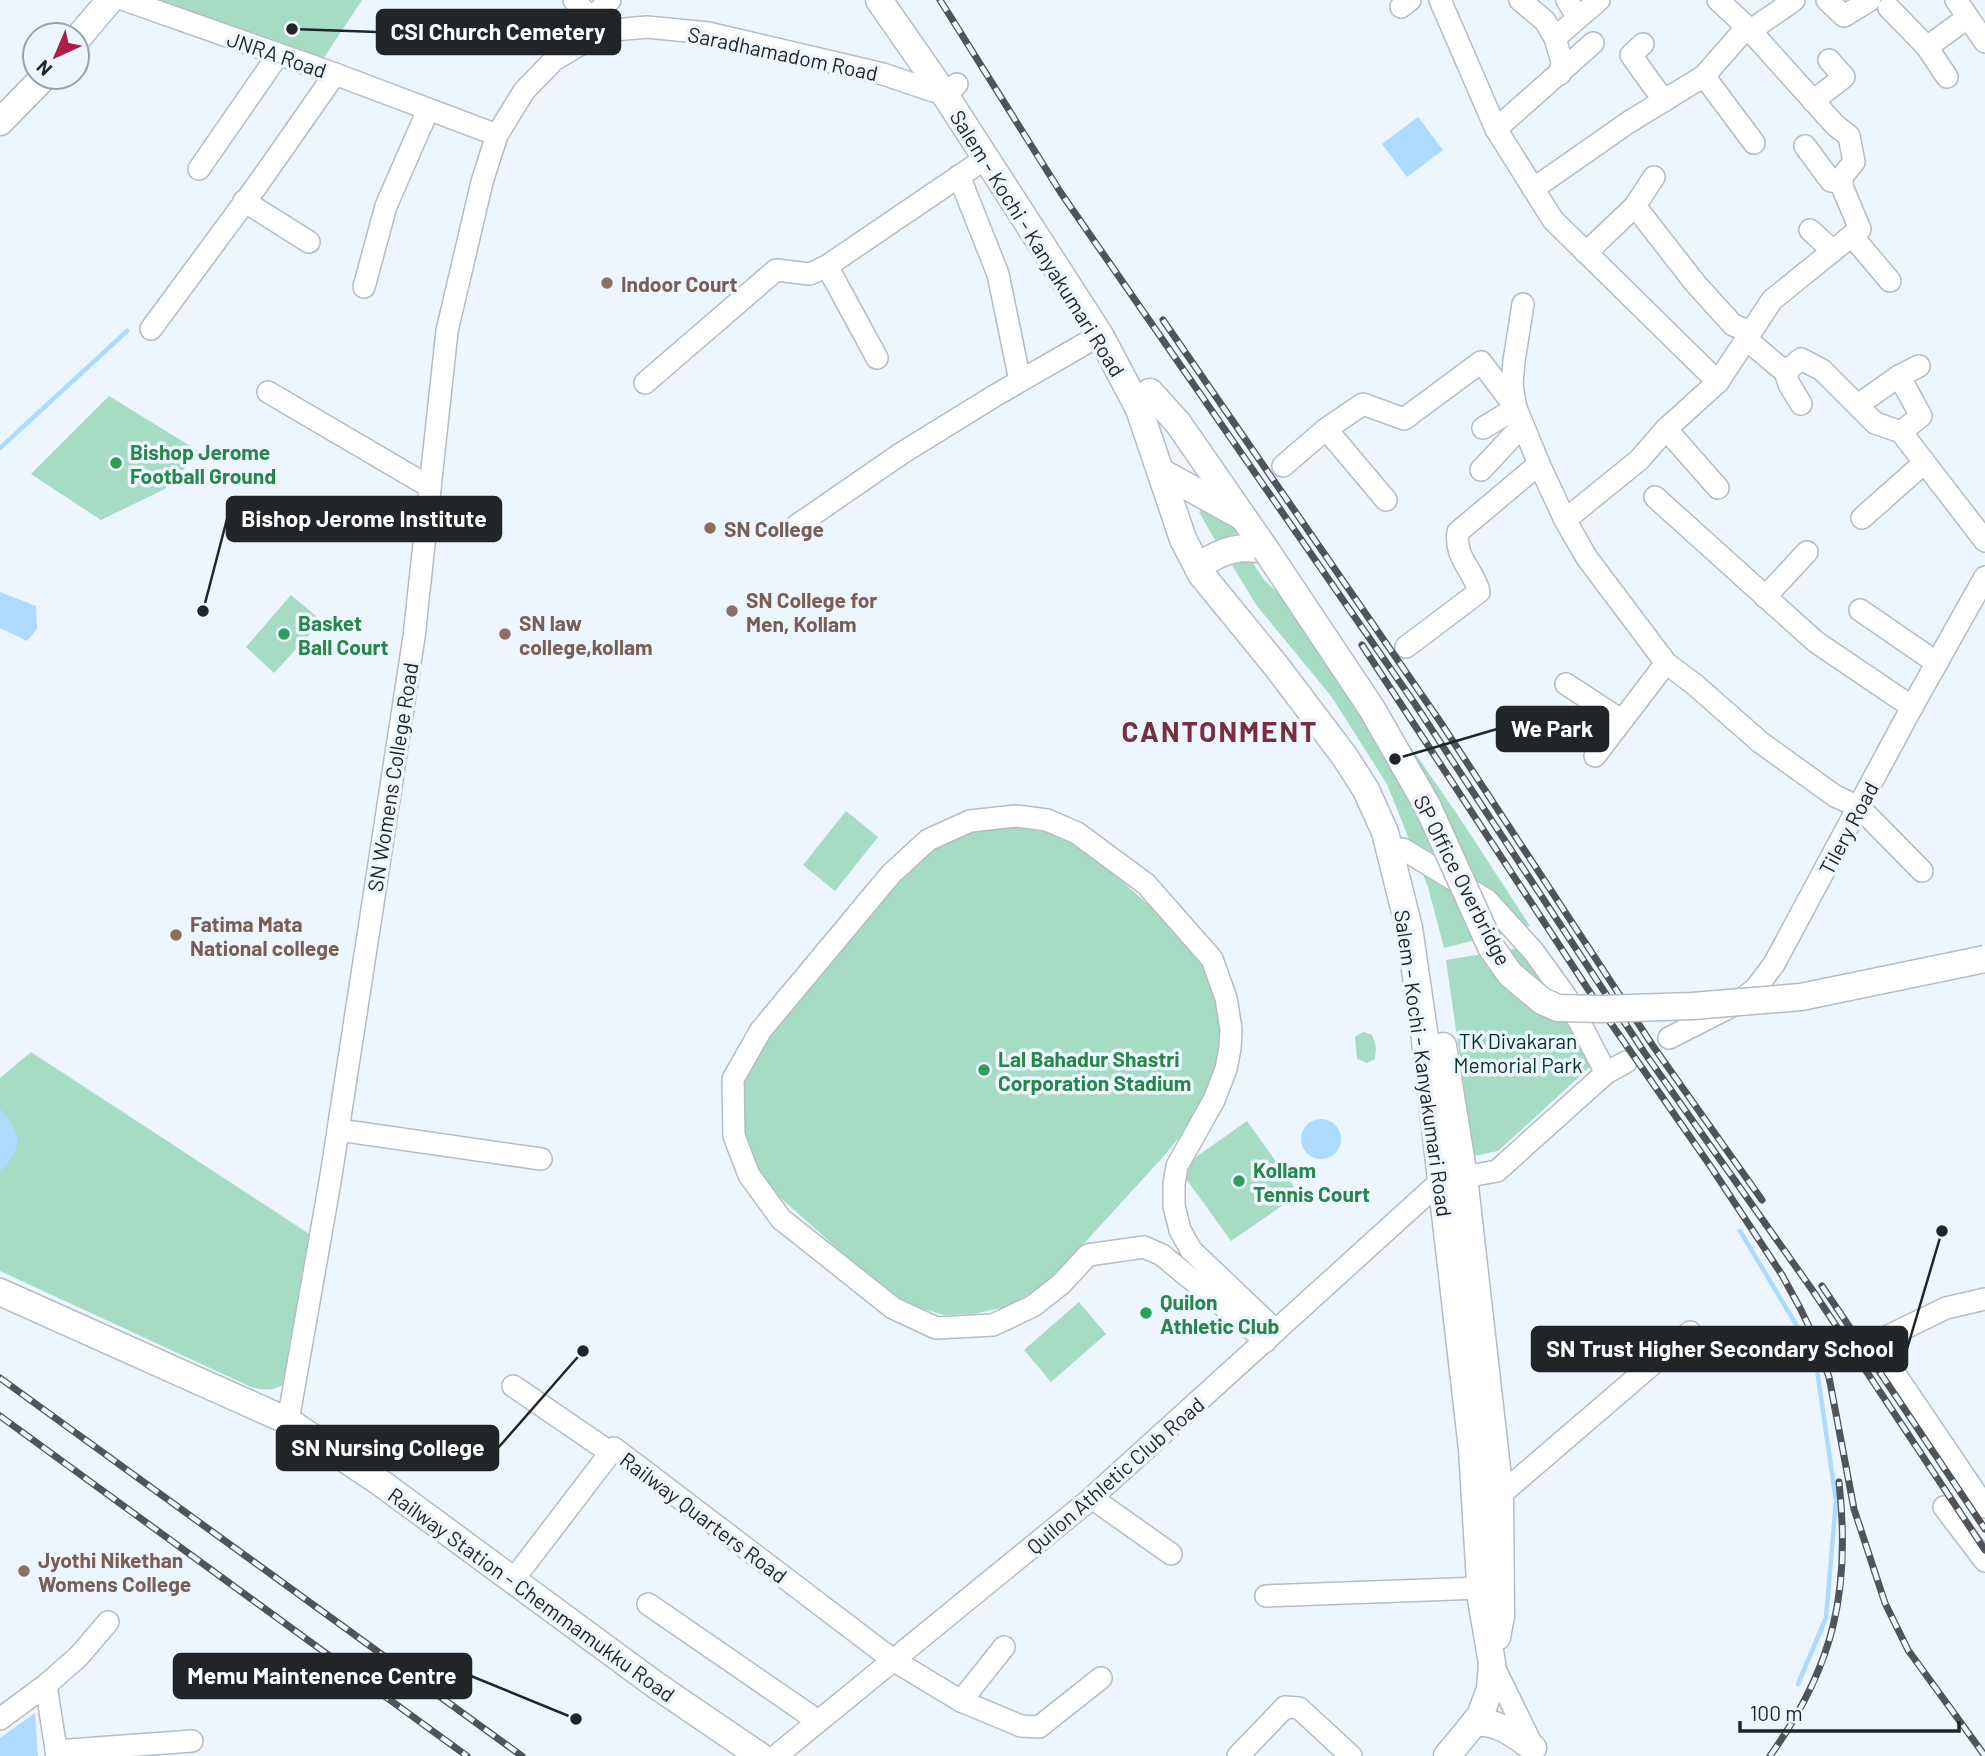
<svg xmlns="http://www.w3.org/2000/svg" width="1985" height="1756" font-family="Barlow,sans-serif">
<rect width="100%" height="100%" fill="#edf6ff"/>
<g fill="#a6dcc3">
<path d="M160 0H362L323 59Z"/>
<path d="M109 396 200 452 165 489 101 520 31 474Z"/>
<path d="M1207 506 1235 526 1238 533 1216 542 1199 512Z"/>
<path d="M1247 554 1264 580 1302 615 1317 611 1459 817 1530 926 1444 948 1428 887 1387 784 1331 696 1257 606 1227 557Z"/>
<path d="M291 595 322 621 274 673 246 647Z"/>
<path d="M846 811 878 837 835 891 803 865Z"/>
<path d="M1018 821 1059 833 1086 849 1170 924 1200 956 1220 989 1225 1055 1198 1115 1163 1157 1046 1285 1006 1307 973 1314 944 1315 900 1302 883 1289 775 1193 755 1164 744 1136 739 1099 747 1063 761 1030 936 840 964 826Z"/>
<path d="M1518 948 1558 1001 1591 1066 1498 1151 1474 1156 1446 960Z"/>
<path d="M1363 1032 1372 1035 1376 1047 1375 1059 1367 1063 1357 1059 1355 1037Z"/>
<path d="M31 1052 311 1235 289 1380C277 1391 266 1391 251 1387L0 1271V1078Z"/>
<path d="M1247 1121 1299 1194 1231 1241 1179 1169Z"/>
<path d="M1079 1302 1106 1334 1051 1382 1024 1350Z"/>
</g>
<g fill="#acdbff">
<path d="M1418 117 1443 150 1407 177 1382 144Z"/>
<path d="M0 592 36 606 37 629 27 641 0 628Z"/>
<path d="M0 1109C22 1132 24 1149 0 1171Z"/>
<circle cx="1321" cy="1139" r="20"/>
<path d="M35 1713 38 1756H0V1738Z"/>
</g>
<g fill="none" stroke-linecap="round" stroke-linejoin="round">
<g stroke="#acdbff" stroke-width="4.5">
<path d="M0 448 127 331"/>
<path d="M1740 1231 1815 1356 1836 1501 1826 1618 1798 1684"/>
</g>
<g stroke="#b4bcc4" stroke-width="24">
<g id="minor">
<path d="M125 0 335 74 497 135"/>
<path d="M574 0 603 31"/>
<path d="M1440 0 1496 129 1553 220 1718 382"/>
<path d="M1520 0 1545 21 1555 38"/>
<path d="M1827 0 1844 16 1870 0"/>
<path d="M1956 0 1985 42"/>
<path d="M1401 7 1410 0"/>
<path d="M1889 8 1927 47 1967 18"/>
<path d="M592 18 610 0"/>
<path d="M1578 18 1599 0"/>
<path d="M1751 31C1765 19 1780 11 1794 0"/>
<path d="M1643 44 1631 55 1664 101"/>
<path d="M1927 47 1947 77"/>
<path d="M1560 74 1562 62 1555 38 1578 18 1567 0"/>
<path d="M1704 76 1754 143"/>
<path d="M1813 101 1844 77 1829 60"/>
<path d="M1496 129 1593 43"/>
<path d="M1805 146 1831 181 1842 182"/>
<path d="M199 169 278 55"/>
<path d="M959 176 998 274 1020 381"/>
<path d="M1533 189 1629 122 1704 76 1747 27"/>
<path d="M244 201 309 242"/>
<path d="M1635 206 1695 283 1733 325 1751 332"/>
<path d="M1810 230 1833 251"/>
<path d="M1852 236 1890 281"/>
<path d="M1586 253 1635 206 1654 177"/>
<path d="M827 266 877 358"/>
<path d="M364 287 386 206 428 110"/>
<path d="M1523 304 1514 361 1512 385 1516 408 1539 464 1565 520 1587 558 1666 663 1694 684 1760 742 1835 796 1859 807 1922 871"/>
<path d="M151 329 258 184 335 74"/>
<path d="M1746 339 1785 372 1801 359 1822 370 1875 423 1901 432 1985 541"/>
<path d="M1785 372 1789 384 1801 404"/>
<path d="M1899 376 1919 366"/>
<path d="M645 383 776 270 810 274 827 266 986 158"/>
<path d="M268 392 430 487"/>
<path d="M1858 405 1899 376 1921 416 1901 432"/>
<path d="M1326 429 1386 500"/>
<path d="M1666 429 1718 488"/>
<path d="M1283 466 1326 429 1363 404 1404 419 1481 362 1516 408 1483 428"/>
<path d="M1481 470 1523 425"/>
<path d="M1655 497 1816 642 1912 707"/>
<path d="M1862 518 1924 463"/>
<path d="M1565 520 1639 460 1666 429 1718 382 1772 300 1860 229 1843 189 1841 178 1854 162 1849 136 1835 125 1747 27 1718 0"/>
<path d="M796 526 902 453 996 395 1100 335"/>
<path d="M1765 597 1807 552"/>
<path d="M1860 610 1937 663"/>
<path d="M1406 647 1479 592C1474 570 1454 558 1458 532L1539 464"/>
<path d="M1566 684 1621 720"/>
<path d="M1595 756 1666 663"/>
<path d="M1403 849 1487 900 1534 952 1567 998 1606 1073"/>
<path d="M1669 1038 1736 1004 1756 988 1774 964 1912 707 1985 577"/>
<path d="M339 1130 541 1159"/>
<path d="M1464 1177 1497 1171 1606 1073 1626 1062"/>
<path d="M1985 1299 1946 1308 1874 1343 1985 1507"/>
<path d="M1266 1341 1162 1255 1144 1247 1088 1255 1061 1284 1033 1306 993 1325 936 1328 893 1308 781 1219 749 1175 734 1136 733 1079 761 1030 891 874 928 840 970 821 1016 816 1047 820 1077 833 1146 884 1212 959 1226 998 1231 1029 1230 1048 1226 1069 1214 1100 1177 1166 1174 1184V1206L1180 1230 1191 1250 1276 1331"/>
<path d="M513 1386 611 1453"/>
<path d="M288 1421 330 1182 414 637 447 331 482 182 497 135 524 91 554 60 603 31 647 27 708 33 883 74 945 95 957 84"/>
<path d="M1500 1495 1690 1332"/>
<path d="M1092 1498 1171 1554"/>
<path d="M1944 1507 1985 1561"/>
<path d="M513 1580 614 1448 893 1660 961 1701 1021 1726 1039 1727 1101 1678"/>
<path d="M1266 1596 1481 1588"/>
<path d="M648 1604 818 1721"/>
<path d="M1492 1663 1534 1749"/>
<path d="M46 1685 57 1756"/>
<path d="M961 1701 1004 1647"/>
<path d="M0 1719 46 1685 79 1656 108 1622"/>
<path d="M56 1751 192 1741"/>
<path d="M776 1756 1087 1502 1442 1180"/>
<path d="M1238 1756 1285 1707 1299 1708 1351 1756"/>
</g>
</g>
<g stroke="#b4bcc4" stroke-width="29">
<g id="major">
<path d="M879 0 945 95 1100 335 1139 409 1183 539 1201 574 1277 667 1345 757 1366 790 1385 832 1409 928 1424 1031 1472 1449 1481 1599 1492 1663 1490 1689 1480 1716 1447 1756"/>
<path d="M77 39 110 0"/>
<path d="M0 122 44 77"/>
<path d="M1150 392 1178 423 1266 550"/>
<path d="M1161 472 1241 516"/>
<path d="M1210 559C1230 548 1244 546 1266 550"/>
<path d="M1443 1046 1464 1177 1500 1495 1501 1616 1497 1637"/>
<path d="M0 1292 288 1421 381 1483 657 1686 760 1756"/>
<path d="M1474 1723C1497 1720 1515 1735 1533 1748"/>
</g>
</g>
<use href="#minor" stroke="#fff" stroke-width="21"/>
<use href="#major" stroke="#fff" stroke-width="26"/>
<g stroke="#505458" stroke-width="7">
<g id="rail">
<path d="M940 0 1061 193 1415 704 1644 1052 1813 1291 1985 1550"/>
<path d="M1163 320 1439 720 1653 1046 1762 1200"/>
<path d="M1362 645 1601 1009 1711 1167 1782 1275 1800 1308 1814 1337 1829 1377 1854 1509 1885 1603 1908 1650 1985 1756"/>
<path d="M1822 1286 1985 1529"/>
<path d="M0 1378 522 1756"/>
<path d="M0 1416 467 1756"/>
<path d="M1770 1756C1834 1666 1851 1591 1839 1482"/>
</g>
</g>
<use href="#rail" stroke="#edf6ff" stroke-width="4.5" stroke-dasharray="13" stroke-linecap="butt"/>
<g stroke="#b4bcc4" stroke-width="29" stroke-linecap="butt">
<path id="major-bridge" d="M1266 550 1372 709 1428 807 1491 947 1510 974 1542 1001 1558 1008 1601 1009 1693 1006 1801 997 1985 959"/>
</g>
<use href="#major-bridge" stroke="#fff" stroke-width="26"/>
</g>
<g fill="#8d6e63" stroke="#edf6ff" stroke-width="2.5">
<circle cx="607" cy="283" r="7"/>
<circle cx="710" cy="528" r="7"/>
<circle cx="732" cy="611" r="7"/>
<circle cx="505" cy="634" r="7"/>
<circle cx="176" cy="935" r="7"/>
<circle cx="24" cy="1571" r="7"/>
</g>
<g fill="#2e9e5b" stroke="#edf6ff" stroke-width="2.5">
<circle cx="116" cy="463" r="7"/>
<circle cx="284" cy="634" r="7"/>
<circle cx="984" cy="1070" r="7"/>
<circle cx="1239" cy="1181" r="7"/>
<circle cx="1146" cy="1313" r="7"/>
</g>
<g text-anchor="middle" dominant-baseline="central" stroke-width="7" stroke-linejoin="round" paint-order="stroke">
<g font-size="21" fill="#222528" stroke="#edf6ff">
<text transform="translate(783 53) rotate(12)">Saradhamadom Road</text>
<text transform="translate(277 54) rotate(19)">JNRA Road</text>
<text transform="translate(1038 243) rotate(58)">Salem - Kochi - Kanyakumari Road</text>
<text transform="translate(392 777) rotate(-81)">SN Womens College Road</text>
<text transform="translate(1848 828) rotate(-62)">Tilery Road</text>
<text transform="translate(1463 880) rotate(63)">SP Office Overbridge</text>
<text transform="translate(1424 1063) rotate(82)">Salem - Kochi - Kanyakumari Road</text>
<text transform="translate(1115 1475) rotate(-41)">Quilon Athletic Club Road</text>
<text transform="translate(704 1517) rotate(37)">Railway Quarters Road</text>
<text transform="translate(532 1594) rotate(36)">Railway Station - Chemmamukku Road</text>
</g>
<g font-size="21" font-weight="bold" fill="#785e54" stroke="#edf6ff" text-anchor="start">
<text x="621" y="283">Indoor Court</text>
<text x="724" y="528">SN College</text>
<text x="746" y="599">SN College for<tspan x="746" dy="24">Men, Kollam</tspan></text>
<text x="519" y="622">SN law<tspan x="519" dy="24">college,kollam</tspan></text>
<text x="190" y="923">Fatima Mata<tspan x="190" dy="24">National college</tspan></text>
<text x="38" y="1559">Jyothi Nikethan<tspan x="38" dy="24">Womens College</tspan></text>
</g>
<g font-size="21" font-weight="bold" fill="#27864d" stroke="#edf6ff" text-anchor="start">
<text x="130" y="451">Bishop Jerome<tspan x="130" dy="24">Football Ground</tspan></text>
<text x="298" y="622">Basket<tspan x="298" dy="24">Ball Court</tspan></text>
<text x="998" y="1058">Lal Bahadur Shastri<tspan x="998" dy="24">Corporation Stadium</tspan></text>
<text x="1253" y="1169">Kollam<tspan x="1253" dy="24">Tennis Court</tspan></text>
<text x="1160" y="1301">Quilon<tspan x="1160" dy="24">Athletic Club</tspan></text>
</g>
<g font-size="21" fill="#013323" stroke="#edf6ff">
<text x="1518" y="1040">TK Divakaran<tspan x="1518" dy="24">Memorial Park</tspan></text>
</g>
<g font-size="28" font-weight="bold" letter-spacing="2" fill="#762f3e" stroke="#edf6ff">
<text x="1220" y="731">CANTONMENT</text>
</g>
</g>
<path fill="none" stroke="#222528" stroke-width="2.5" d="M292 29L377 32M203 611L227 519M1395 759L1497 729M1942 1231L1907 1349M583 1351L498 1448M576 1719L471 1676"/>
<g fill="#222528" stroke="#edf6ff" stroke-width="2.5">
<circle cx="292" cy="29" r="7"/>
<circle cx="203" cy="611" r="7"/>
<circle cx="1395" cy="759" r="7"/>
<circle cx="1942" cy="1231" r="7"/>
<circle cx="583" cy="1351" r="7"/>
<circle cx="576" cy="1719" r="7"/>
</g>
<g fill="#222528" stroke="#222528" stroke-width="2.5">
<rect x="377" y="10" width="243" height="44" rx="7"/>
<rect x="227" y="497" width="274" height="44" rx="7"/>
<rect x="1497" y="707" width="111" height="44" rx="7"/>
<rect x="1532" y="1327" width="375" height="44" rx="7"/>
<rect x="277" y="1426" width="221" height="44" rx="7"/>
<rect x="174" y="1654" width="297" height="44" rx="7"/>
</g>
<g font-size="23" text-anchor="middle" font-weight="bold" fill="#fff">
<text x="498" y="40">CSI Church Cemetery</text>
<text x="364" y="527">Bishop Jerome Institute</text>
<text x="1552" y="737">We Park</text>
<text x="1720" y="1357">SN Trust Higher Secondary School</text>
<text x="388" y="1456">SN Nursing College</text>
<text x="322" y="1684">Memu Maintenence Centre</text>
</g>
<g transform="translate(56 56) rotate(224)"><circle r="33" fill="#edf6ff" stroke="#9ca2a9" stroke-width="2"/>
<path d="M0-5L12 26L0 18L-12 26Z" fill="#ae1c49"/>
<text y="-10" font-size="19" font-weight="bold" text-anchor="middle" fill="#222528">N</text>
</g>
<path d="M1740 1721v10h219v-10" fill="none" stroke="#222528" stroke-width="3.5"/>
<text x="1750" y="1721" font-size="21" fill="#222528" stroke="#edf6ff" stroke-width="5" paint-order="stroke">100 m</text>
</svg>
